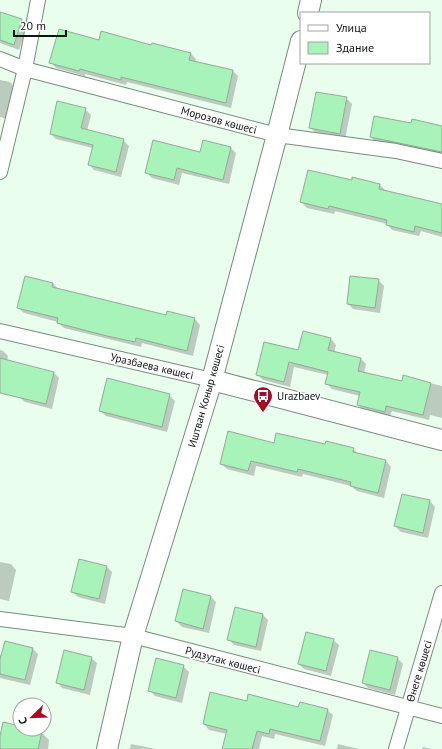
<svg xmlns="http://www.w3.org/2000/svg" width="442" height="749" font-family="'PT Sans',sans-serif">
<rect width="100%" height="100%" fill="#eafeee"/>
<g fill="#0003">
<path d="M0 13 22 20 27 26 19 50 0 43Z"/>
<path d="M99 42 191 54 196 59 195 63 233 71 238 76 231 108 127 82 126 85 85 74V76L56 68 51 62Z"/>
<path d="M0 80 10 82 15 88 8 119 0 117Z"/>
<path d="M346 98 352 104 345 139 316 133 310 128Z"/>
<path d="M85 109 91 115 87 131 123 140 129 146 121 177 94 170 89 164 93 148 56 139 51 134Z"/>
<path d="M412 124 442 128V156L376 143 371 137Z"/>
<path d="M204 141 231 148 236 153 229 184 182 173 179 185 152 178 147 173 201 153Z"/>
<path d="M353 178 380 185 385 190V191L442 205V237L421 231 419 236 392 230 387 224 335 211 334 214 307 208 301 202 352 181Z"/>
<path d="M378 280 384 286 380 313 353 309 348 304Z"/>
<path d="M53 283 58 289 167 317 168 312 195 319 200 325 193 356 142 343 141 347 64 328 58 323V322L24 313 18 308Z"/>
<path d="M304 332 331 339 336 345 334 353 361 359 366 364 364 373 403 382 404 377 442 386V418L430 415 429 420 392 411 390 416 363 410 358 404 360 396 332 389 326 383 328 375 294 367 290 387 263 380 257 374 299 352Z"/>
<path d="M0 350 3 351 8 356 7 361 53 372 59 378 52 409 25 402 19 397 0 387Z"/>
<path d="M169 395 175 401 167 432 106 416 100 411Z"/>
<path d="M275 444 326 446 353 449 359 455 386 461 391 467 384 498 357 491 351 486 303 474 302 477 256 466 254 476 227 469 221 464Z"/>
<path d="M403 495 430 501 435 507 428 538 401 532 395 526Z"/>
<path d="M80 560 107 567 112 572 105 604 78 597 72 592Z"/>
<path d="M0 562 11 564 16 570 9 601 0 599Z"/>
<path d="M211 597 216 602 209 633 182 627 176 621Z"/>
<path d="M236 608 263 615 268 620 261 651 234 645 229 639Z"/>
<path d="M333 640 339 645 331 676 304 669 299 664Z"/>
<path d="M32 648 38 654 30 685 0 678V655L2 656Z"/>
<path d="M91 658 97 663 90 695 62 688 57 682Z"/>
<path d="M397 658 403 664 395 695 368 688 363 683Z"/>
<path d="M183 666 189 672 182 703 155 696 149 690Z"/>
<path d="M247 702 299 708 327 710 333 715 325 746 275 734 274 739 262 736 259 749H223L227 734 209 730 204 724Z"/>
<path d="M20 727V729H27L41 732 49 740 48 749H0V741Z"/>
<path d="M131 744 156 749H157H130Z"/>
<path d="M338 744 359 749H337Z"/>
<path d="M423 747 431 749H422Z"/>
</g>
<g fill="#a7f3b9" stroke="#93ab98">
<path d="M0 12 22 19 14 45 0 40Z"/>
<path d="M59 29 99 40 101 31 151 45 152 43 191 53 189 60 233 70 226 103 121 77V80L80 69 79 71 49 63Z"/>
<path d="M316 92 347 97 340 134 309 128Z"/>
<path d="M57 101 86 108 81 128 124 139 116 172 88 165 93 145 50 134Z"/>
<path d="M374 116 411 123 412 119 442 126V152L370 137Z"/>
<path d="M153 140 200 152 203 140 231 147 223 180 177 168 174 180 145 173Z"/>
<path d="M308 170 352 180V177L380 184 379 189 442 204V233L415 226 414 232 386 225 387 220 329 206 328 209 300 202Z"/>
<path d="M25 276 53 283 52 287 93 297 166 315 167 311 195 318 187 351 136 338 135 342 107 336 57 323 58 318 17 308Z"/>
<path d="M350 276 379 279 375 308 347 304Z"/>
<path d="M303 331 331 338 328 350 361 358 358 371 402 381 403 375 431 383 423 415 386 406 385 412 357 405 360 392 325 384 328 372 289 362 284 382 256 375 264 342 298 350Z"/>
<path d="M0 358 54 372 46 404 0 393Z"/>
<path d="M107 378 170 394 162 427 99 411Z"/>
<path d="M228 431 274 443 276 433 325 444 326 441 354 448 353 452 386 460 378 493 350 486 351 482 298 469 297 472 251 461 248 471 220 464Z"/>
<path d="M402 494 430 500 423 533 394 526Z"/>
<path d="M79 559 107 566 99 599 71 592Z"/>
<path d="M183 589 211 596 203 629 175 621Z"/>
<path d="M235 607 263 614 256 647 227 640Z"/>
<path d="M306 632 334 639 326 671 298 664Z"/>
<path d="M5 641 33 648 25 680 0 674V659Z"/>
<path d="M64 650 92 657 84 690 56 683Z"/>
<path d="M370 650 398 657 390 690 362 683Z"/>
<path d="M156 658 184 665 176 698 148 691Z"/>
<path d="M210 692 247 701 248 694 298 707 300 702 328 709 320 741 270 729 269 734 257 731 252 749H222L227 730 203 724Z"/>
<path d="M3 722 20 726V729H31L42 731 38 749H0V736Z"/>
</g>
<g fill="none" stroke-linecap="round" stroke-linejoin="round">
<g stroke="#768d7b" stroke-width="16">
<g id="street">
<path d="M0 59 25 69 277 135 396 151 442 161"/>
<path d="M0 172 25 69 38 0"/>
<path d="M0 331 212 380"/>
<path d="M0 619 133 636 442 716"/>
<path d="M396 749 442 593"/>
</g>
</g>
<g stroke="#768d7b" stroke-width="22">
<g id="secondary">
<path d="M308 13 311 0"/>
<path d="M212 380 442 440"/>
<path d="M107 749 133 636 212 380 277 135 301 41"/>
</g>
</g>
<use href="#street" stroke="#fff" stroke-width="14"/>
<use href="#secondary" stroke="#fff" stroke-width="20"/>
</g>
<defs>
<g id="bus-pin" transform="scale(1)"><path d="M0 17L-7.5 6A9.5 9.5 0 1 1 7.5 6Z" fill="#a50b24" stroke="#fff"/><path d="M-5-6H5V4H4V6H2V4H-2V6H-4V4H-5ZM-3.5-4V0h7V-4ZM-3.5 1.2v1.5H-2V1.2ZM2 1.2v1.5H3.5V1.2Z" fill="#fff"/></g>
</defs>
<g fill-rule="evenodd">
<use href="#bus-pin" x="263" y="396"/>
</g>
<g text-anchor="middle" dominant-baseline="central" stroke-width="3" stroke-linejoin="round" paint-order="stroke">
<g font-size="11" fill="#0e1610" stroke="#fff">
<text transform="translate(219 120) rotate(15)">Морозов көшесі</text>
<text transform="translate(152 366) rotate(13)">Уразбаева көшесі</text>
<text transform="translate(206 396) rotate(-74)">Иштван Коныр көшесі</text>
<text transform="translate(223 660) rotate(15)">Рудзутак көшесі</text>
<text transform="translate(419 671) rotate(-73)">Өнеге көшесі</text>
</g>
<g font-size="11" fill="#0e1610" stroke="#fff" text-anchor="start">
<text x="277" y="396">Urazbaev</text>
</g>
</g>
<rect x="300" y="12" width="130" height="52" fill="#ffffff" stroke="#9fa29f"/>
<rect x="308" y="25" width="20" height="6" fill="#ffffff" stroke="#9fa29f"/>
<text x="336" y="32" font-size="12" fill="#0e1610">Улица</text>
<rect x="308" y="42" width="20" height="12" fill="#a7f3b9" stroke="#9fa29f"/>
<text x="336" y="52" font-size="12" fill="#0e1610">Здание</text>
<g transform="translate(32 717) rotate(247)"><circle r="19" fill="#ffffff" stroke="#9fa29f"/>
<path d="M0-3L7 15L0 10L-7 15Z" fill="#a50b24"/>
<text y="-6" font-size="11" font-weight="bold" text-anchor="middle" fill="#0e1610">С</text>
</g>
<path d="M14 30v6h52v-6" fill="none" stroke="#0e1610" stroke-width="2"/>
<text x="20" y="30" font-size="12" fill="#0e1610" stroke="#ffffff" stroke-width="3" paint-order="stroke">20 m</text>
</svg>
